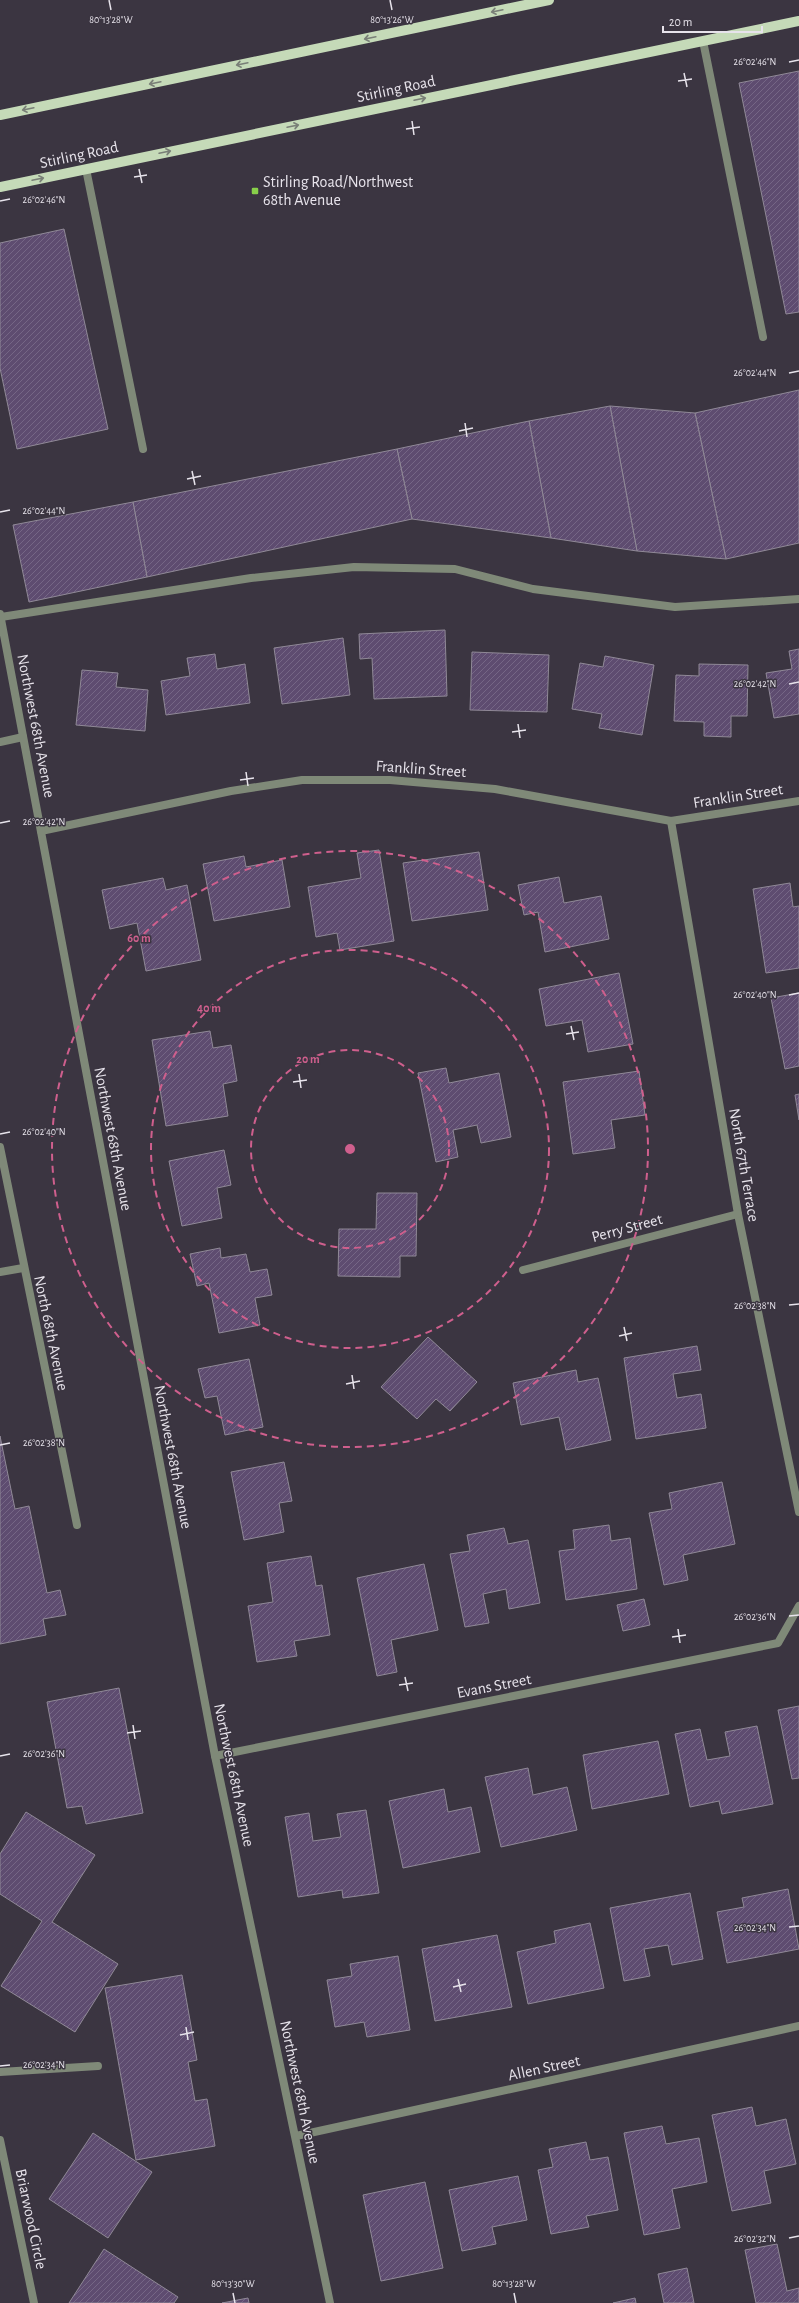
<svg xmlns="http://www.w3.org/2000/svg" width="799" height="2303" font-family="'Alegreya Sans',sans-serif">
<defs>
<pattern id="building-hatch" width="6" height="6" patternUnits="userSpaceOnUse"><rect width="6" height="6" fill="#5e4c70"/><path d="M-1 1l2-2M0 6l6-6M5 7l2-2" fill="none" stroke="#756685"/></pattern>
</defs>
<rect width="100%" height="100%" fill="#3b3541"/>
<g fill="url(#building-hatch)" stroke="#908997">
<path d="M799 71V312L786 314 739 83Z"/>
<path d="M64 229 108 429 17 449 0 368V243Z"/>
<path d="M799 390V543L726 559 695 413Z"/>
<path d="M610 406 695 413 726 559 637 551Z"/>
<path d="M610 406 637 551 551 538 529 421Z"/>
<path d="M529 421 551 538 412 519 397 449Z"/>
<path d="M397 449 412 519 147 577 133 502Z"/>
<path d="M133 502 147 577 29 602 13 525Z"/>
<path d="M445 630 447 696 374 699 372 658 360 659 359 634Z"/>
<path d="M343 638 350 695 282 704 274 648Z"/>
<path d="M799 649V714L774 718 766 673 792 669 789 651Z"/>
<path d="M472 652 549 655 547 712 470 710Z"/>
<path d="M215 654 217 669 245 664 250 703 166 715 161 681 190 676 187 658Z"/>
<path d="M605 656 654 665 642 735 599 728 602 714 572 709 580 663 603 667Z"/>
<path d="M699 664 748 665 747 716H731V737L704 736V722L674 721 676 675 699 676Z"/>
<path d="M82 670 118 673 116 687 148 690 145 731 76 725Z"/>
<path d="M379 850 394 941 340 950 337 933 316 937 308 887 361 878 357 853Z"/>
<path d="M479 852 488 910 412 921 403 863Z"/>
<path d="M244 856 246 867 282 860 290 907 214 921 203 864Z"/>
<path d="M559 877 564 903 601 896 609 939 545 952 538 912 524 915 518 885Z"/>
<path d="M163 878 166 890 187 885 201 960 146 971 137 923 110 929 102 890Z"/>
<path d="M790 883 793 907 799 906V968L766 973 753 889Z"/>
<path d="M619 973 633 1044 588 1052 582 1020 546 1026 539 989Z"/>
<path d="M799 993V1066L785 1069 771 998Z"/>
<path d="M210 1031 213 1048 231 1045 237 1081 223 1084 228 1116 166 1126 152 1040Z"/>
<path d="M446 1068 449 1083 499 1073 511 1137 481 1143 477 1125 453 1130 458 1157 436 1162 418 1073Z"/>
<path d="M639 1071 645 1115 611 1120 615 1148 573 1154 563 1082Z"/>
<path d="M799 1094V1120L795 1095Z"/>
<path d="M224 1150 231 1185 217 1188 222 1218 182 1226 169 1161Z"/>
<path d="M377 1193H417L416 1256H400V1277L338 1276 339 1229H376Z"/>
<path d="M220 1248 221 1258 246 1254 250 1272 267 1269 272 1295 255 1298 260 1325 219 1333 209 1283 197 1286 190 1254Z"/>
<path d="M428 1337 477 1382 450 1411 436 1399 417 1419 381 1387Z"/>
<path d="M697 1346 701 1370 673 1374 677 1398 701 1394 706 1428 636 1439 624 1358Z"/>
<path d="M249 1359 263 1427 225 1435 217 1396 205 1398 198 1369Z"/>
<path d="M576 1370 578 1382 598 1378 611 1440 566 1450 559 1417 521 1425 513 1383Z"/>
<path d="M0 1436 15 1509 29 1506 47 1593 60 1590 66 1615 43 1619 46 1635 0 1644Z"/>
<path d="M284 1462 292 1501 279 1503 284 1532 244 1540 231 1472Z"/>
<path d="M722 1482 735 1544 683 1555 688 1580 664 1585 649 1513 672 1509 669 1493Z"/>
<path d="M609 1525 611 1541 630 1538 637 1589 566 1600 559 1551 575 1549 573 1530Z"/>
<path d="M504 1528 508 1544 528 1540 540 1603 509 1609 506 1589 483 1594 489 1623 465 1627 450 1554 470 1551 467 1535Z"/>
<path d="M311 1556 316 1586 322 1585 330 1635 294 1641 297 1656 257 1662 248 1606 273 1602 267 1563Z"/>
<path d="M424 1564 438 1630 391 1640 397 1672 377 1676 357 1578Z"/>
<path d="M644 1599 650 1625 623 1631 617 1605Z"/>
<path d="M119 1688 143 1813 86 1824 82 1806 67 1808 47 1702Z"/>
<path d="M799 1706V1778L792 1779 778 1710Z"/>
<path d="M757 1726 773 1804 722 1814 719 1801 690 1807 675 1734 700 1729 707 1760 730 1756 725 1732Z"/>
<path d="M658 1741 669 1794 592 1809 583 1755Z"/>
<path d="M528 1768 533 1795 567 1787 577 1830 501 1847 485 1777Z"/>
<path d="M444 1789 448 1812 471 1807 480 1852 403 1868 389 1801Z"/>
<path d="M366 1810 379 1893 343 1898 342 1890 298 1897 285 1817 309 1813 313 1841 341 1837 337 1814Z"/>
<path d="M26 1812 95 1855 52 1922 118 1964 75 2032 1 1986 42 1921 0 1894V1854Z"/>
<path d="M788 1889 799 1949 727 1963 717 1912 744 1907 742 1898Z"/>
<path d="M690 1893 703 1959 672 1965 668 1945 644 1949 650 1976 624 1981 610 1908Z"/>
<path d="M590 1923 604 1988 528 2004 517 1952 556 1943 554 1931Z"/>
<path d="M497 1935 512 2007 435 2021 422 1949Z"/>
<path d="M398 1956 410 2030 367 2037 364 2022 335 2027 327 1980 352 1976 350 1964Z"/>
<path d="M182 1975 197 2060 188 2062 195 2101 207 2099 215 2146 136 2160 105 1988Z"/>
<path d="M752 2107 756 2126 786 2119 796 2164 764 2171 771 2203 732 2211 712 2115Z"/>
<path d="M662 2126 666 2144 699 2138 707 2182 672 2189 680 2228 644 2235 624 2133Z"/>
<path d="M93 2133 152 2172 108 2238 49 2199Z"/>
<path d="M586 2142 590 2160 608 2157 618 2210 586 2216 589 2227 551 2234 538 2170 553 2167 549 2149Z"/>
<path d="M518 2176 527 2220 492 2227 496 2244 462 2251 449 2190Z"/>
<path d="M425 2182 443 2268 381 2281 363 2195Z"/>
<path d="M777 2244 787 2291 799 2288V2303H756L745 2250Z"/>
<path d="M104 2249 178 2297 174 2303H69Z"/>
<path d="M687 2268 694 2303H664L658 2274Z"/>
<path d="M248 2298 249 2303H222Z"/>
<path d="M635 2298 636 2303H613Z"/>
</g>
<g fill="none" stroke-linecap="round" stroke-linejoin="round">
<g stroke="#7f8978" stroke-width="8">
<path d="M703 41 763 337"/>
<path d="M86 169 143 449"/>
<path d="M1 617 251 578 354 567 455 569 533 589 675 607 799 599"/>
<path d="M0 742 23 737"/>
<path d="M0 2072 98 2066"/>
</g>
<g stroke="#7f8978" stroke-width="8">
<path d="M671 821 738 1214 799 1512"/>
<path d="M41 831 231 791 302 780H390L495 789 671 821 799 801"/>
<path d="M0 1147 77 1525"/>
<path d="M523 1270 738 1214"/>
<path d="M0 1272 23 1268"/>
<path d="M215 1756 778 1643 799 1606"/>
<path d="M296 2136 799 2026"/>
<path d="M0 2140 34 2303"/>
</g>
<path stroke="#7f8978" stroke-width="8" d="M0 614 215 1756 330 2303"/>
<g stroke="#c5dab8" stroke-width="10">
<path d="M0 115 549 0"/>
<path d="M0 187 799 21"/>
</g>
</g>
<defs><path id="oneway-shaft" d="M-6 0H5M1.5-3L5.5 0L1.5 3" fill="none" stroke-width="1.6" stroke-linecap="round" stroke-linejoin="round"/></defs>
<g stroke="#797f77">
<use href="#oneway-shaft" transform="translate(497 11) rotate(168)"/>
<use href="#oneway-shaft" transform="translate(370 38) rotate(168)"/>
<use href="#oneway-shaft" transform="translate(242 64) rotate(168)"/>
<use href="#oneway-shaft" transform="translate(155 83) rotate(168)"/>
<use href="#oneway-shaft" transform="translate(420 99) rotate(-12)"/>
<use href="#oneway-shaft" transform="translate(28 109) rotate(168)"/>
<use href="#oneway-shaft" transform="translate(293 126) rotate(-12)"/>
<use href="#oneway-shaft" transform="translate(165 152) rotate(-12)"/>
<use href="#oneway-shaft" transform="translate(38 179) rotate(-12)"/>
</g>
<path fill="none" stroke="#e7e3eb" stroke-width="1.5" d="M109 0 111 10M390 0 392 10M789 62 799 60M684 73 687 87M678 81 692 79M412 121 414 135M406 129 420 127M139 169 142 183M134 177 147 175M0 201 10 199M789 373 799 371M465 423 467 437M459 431 473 428M192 471 195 485M187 479 201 476M0 512 10 510M789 684 799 682M518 724 520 738M512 732 526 730M246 772 248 786M240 780 254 778M0 823 10 821M789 995 799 993M571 1026 574 1040M566 1034 579 1032M299 1074 301 1088M293 1082 307 1080M0 1134 10 1132M789 1305 799 1304M624 1327 627 1341M619 1336 632 1333M352 1375 354 1389M346 1384 360 1381M0 1445 10 1443M789 1616 799 1615M678 1629 680 1643M672 1637 686 1635M405 1677 408 1691M399 1685 413 1683M133 1725 135 1739M127 1733 141 1731M0 1756 10 1754M789 1927 799 1926M458 1979 461 1992M453 1987 466 1984M186 2027 188 2040M180 2035 194 2032M0 2066 10 2065M789 2238 799 2236M233 2293 235 2303M514 2293 516 2303"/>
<g fill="none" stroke="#cf5f8d" stroke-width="2" stroke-dasharray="7 5">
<circle cx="350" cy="1149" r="99"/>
<circle cx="350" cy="1149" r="199"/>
<circle cx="350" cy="1149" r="298"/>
</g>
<rect fill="#88cf4a" stroke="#3b3541" stroke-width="1.5" x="251" y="187" width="8" height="8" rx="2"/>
<g text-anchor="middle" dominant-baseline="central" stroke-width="3" stroke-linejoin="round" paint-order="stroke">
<g font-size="16" fill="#e7e3eb" stroke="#3b3541">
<text transform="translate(396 89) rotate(-12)">Stirling Road</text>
<text transform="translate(79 155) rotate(-12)">Stirling Road</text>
<text transform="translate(36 726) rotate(79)">Northwest 68th Avenue</text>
<text transform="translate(421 769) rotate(4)">Franklin Street</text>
<text transform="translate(738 796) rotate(-9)">Franklin Street</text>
<text transform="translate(113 1139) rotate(79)">Northwest 68th Avenue</text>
<text transform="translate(744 1165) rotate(80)">North 67th Terrace</text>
<text transform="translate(627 1228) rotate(-15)">Perry Street</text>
<text transform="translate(51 1333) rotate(78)">North 68th Avenue</text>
<text transform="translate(173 1457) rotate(79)">Northwest 68th Avenue</text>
<text transform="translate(494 1686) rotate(-11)">Evans Street</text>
<text transform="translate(234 1775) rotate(78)">Northwest 68th Avenue</text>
<text transform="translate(544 2068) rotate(-12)">Allen Street</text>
<text transform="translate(300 2092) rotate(78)">Northwest 68th Avenue</text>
<text transform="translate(31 2219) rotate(78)">Briarwood Circle</text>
</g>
<g font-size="16" fill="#e7e3eb" stroke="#3b3541" text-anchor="start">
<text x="263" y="182">Stirling Road/Northwest<tspan x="263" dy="18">68th Avenue</tspan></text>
</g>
</g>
<g font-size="10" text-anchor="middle" fill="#e7e3eb" stroke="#3b3541" stroke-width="3" stroke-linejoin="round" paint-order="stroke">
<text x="111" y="23">80°13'28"W</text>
<text x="392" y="23">80°13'26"W</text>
<text x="755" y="65">26°02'46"N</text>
<text x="44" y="203">26°02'46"N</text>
<text x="755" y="376">26°02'44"N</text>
<text x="44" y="514">26°02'44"N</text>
<text x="755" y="687">26°02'42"N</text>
<text x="44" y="825">26°02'42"N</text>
<text x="755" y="998">26°02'40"N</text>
<text x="44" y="1135">26°02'40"N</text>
<text x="755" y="1309">26°02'38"N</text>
<text x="44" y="1446">26°02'38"N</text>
<text x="755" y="1620">26°02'36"N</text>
<text x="44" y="1757">26°02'36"N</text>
<text x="755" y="1931">26°02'34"N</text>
<text x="44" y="2068">26°02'34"N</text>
<text x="755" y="2242">26°02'32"N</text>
<text x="233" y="2287">80°13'30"W</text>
<text x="514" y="2287">80°13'28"W</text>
</g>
<circle cx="350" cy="1149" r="6" fill="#cf5f8d" stroke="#3b3541" stroke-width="2"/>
<g font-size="12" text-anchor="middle" font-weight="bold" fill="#cf5f8d" stroke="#3b3541" stroke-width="3" stroke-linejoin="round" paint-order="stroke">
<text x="139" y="942">60 m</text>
<text x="209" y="1012">40 m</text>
<text x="308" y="1063">20 m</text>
</g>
<path d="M663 26v6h99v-6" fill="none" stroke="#e7e3eb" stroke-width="2"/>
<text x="669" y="26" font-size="12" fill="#e7e3eb" stroke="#3b3541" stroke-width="3" paint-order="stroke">20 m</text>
</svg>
